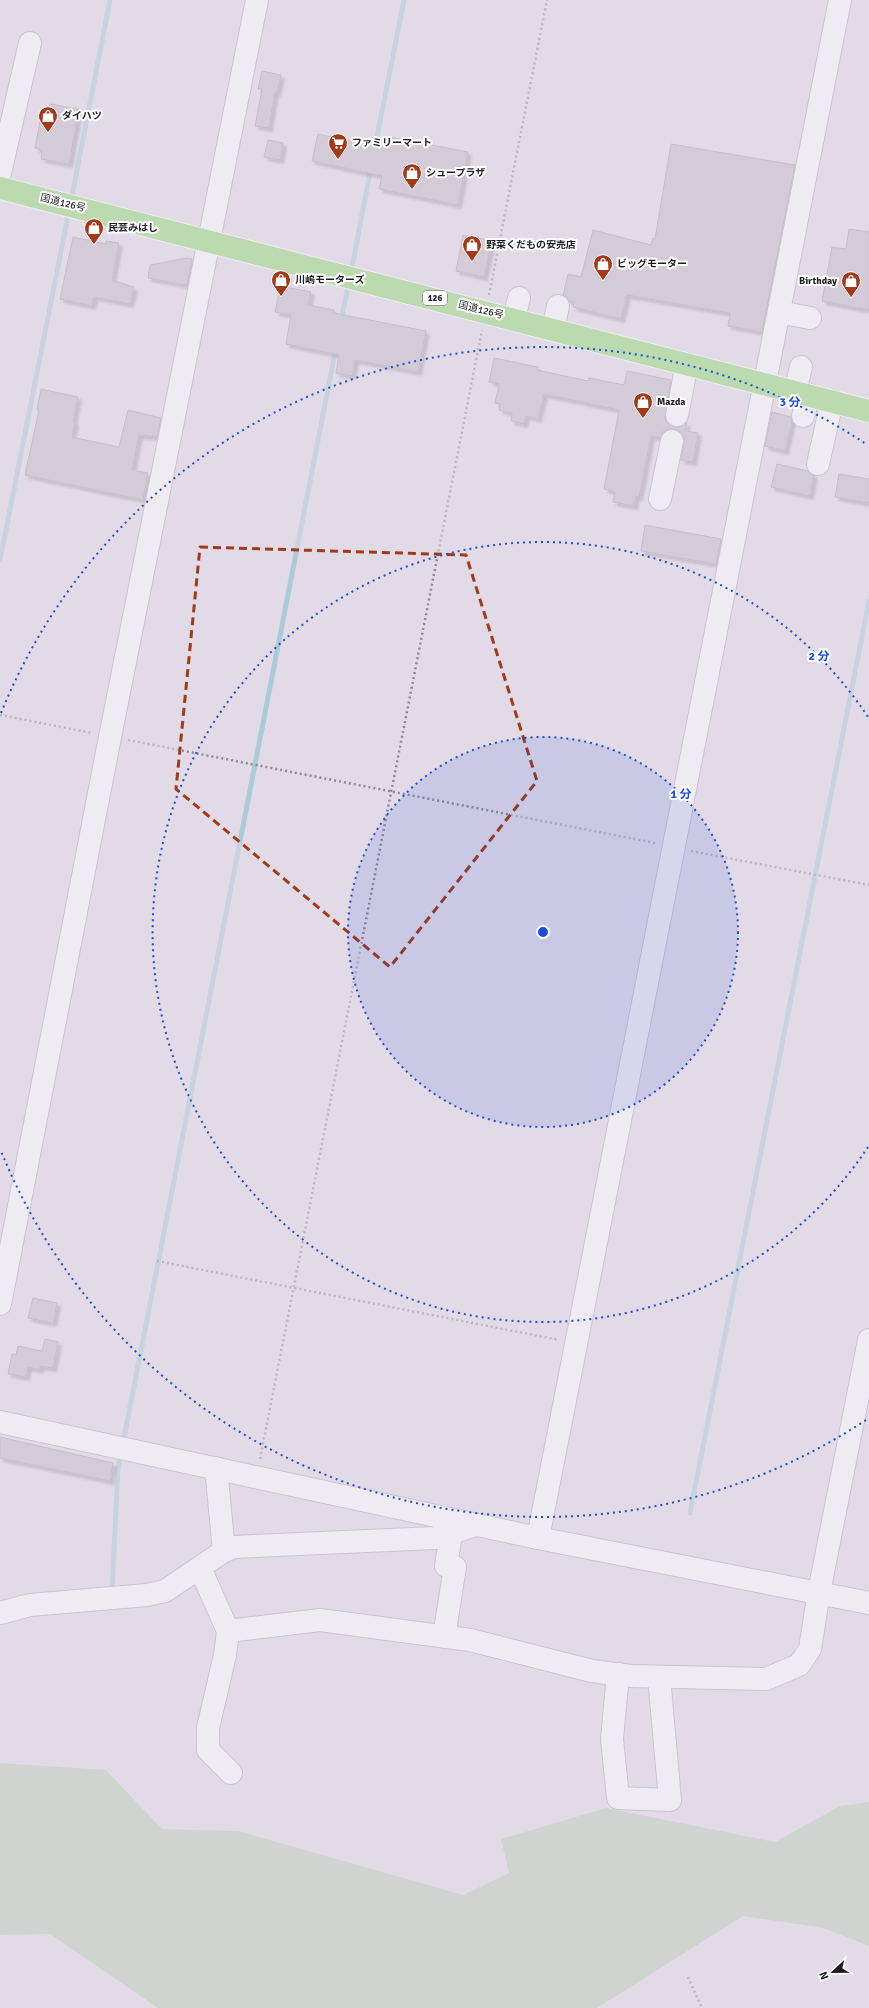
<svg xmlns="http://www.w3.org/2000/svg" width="869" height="2008" font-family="Signika,'Noto Sans JP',sans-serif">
<defs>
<filter id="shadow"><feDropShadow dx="3.5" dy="3.5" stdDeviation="1" flood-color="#0004"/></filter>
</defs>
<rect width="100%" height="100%" fill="#e2dbe7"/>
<path fill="#b8ccb6" d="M0 1763 106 1770 162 1829 238 1831 463 1895 509 1873 501 1839 606 1808 775 1842 840 1806 869 1802V1946L823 1928 743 1916 597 2008H158L50 1934 0 1935Z"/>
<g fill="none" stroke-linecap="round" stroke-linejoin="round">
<g stroke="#aacbd8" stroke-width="5">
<path d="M374 152 404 0"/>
<path d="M71 201 110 0"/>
<path d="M351 273 371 167"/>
<path d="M341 320 349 283"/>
<path d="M0 560 69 211"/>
<path d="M123 1443 336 348"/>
<path d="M690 1513 869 601"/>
<path d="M112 1592 118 1468 121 1453"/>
</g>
</g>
<g fill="#c1bac5" stroke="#a39ca7" filter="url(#shadow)">
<path d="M262 71 281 75 277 93 275 92 269 128 255 126 262 89H258Z"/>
<path d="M50 104 79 109 69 164 41 159 42 150 35 148 41 116 48 117Z"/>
<path d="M318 134 387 149 389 137 468 152 458 205 379 189 382 176 312 161Z"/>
<path d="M268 140 283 143 280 160 264 157Z"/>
<path d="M671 144 795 165 762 332 728 326 730 313 627 295 621 319 573 307 574 302 569 301 563 295 568 274 581 277 593 230 651 245 653 238 655 239Z"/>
<path d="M849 229 869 232V310L822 301 832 247 846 249Z"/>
<path d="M463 235 492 241 484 277 456 271Z"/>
<path d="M73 237 106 244V241L119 243 112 280 134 287 130 304 94 297 92 306 60 299Z"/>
<path d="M187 258 192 259 187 285 148 278 150 265Z"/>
<path d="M280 286 311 292 308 305 334 310V313L426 331 418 372 355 360 352 376 336 373 339 355 286 344 291 315 275 312Z"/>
<path d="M494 358 538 367 537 370 588 381 589 378 624 385 627 371 671 380 665 419 669 424 675 427H681L687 422 685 431 698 433 693 462 681 460 684 443V437L680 431 674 429H668L663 432 660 438 651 436 639 497 636 496 634 506 613 502 615 492 604 489 619 410 544 394 538 419 526 416 524 424 511 421 512 413 499 410 500 404 495 403 499 384 489 382Z"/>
<path d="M41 389 78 397 73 422H75L72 437 119 447 128 410 161 418 157 437 139 435 132 470 148 473 143 500 25 475 39 410 37 409Z"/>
<path d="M772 412 791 417 792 421 785 451 765 446Z"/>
<path d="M777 464 808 471 814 476 810 496 771 487Z"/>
<path d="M839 474 869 479V503L835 497Z"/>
<path d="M645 525 721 539 716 564 641 551Z"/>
<path d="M33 1298 57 1303 53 1323 28 1318Z"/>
<path d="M45 1339 58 1342 53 1368 40 1366V1370L28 1367 26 1377 8 1374 12 1354 16 1355 18 1346 42 1351Z"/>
<path d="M0 1437 113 1463 110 1481 0 1458Z"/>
</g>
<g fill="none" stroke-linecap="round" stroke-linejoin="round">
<g stroke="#b0aab6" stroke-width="24">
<g id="minor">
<path d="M0 173 30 43"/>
<path d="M779 312 810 318"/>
<path d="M514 319 519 298"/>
<path d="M553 329 558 306"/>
<path d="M795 392 801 367"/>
<path d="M677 415 687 364"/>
<path d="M803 416 809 395"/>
<path d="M818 464 832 401"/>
<path d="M660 499 672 441"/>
<path d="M0 1304 110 737 257 0"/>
<path d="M0 1422 538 1538 869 1603"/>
<path d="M216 1468 224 1551"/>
<path d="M538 1538 840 0"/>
<path d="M200 1568 228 1631 225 1655 208 1728V1750L231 1773"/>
<path d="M0 1613 30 1605 147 1595 165 1591 224 1551 234 1547 435 1538 476 1525"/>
<path d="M228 1631 320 1620 470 1640 592 1671 631 1676 766 1679 799 1665 810 1649 819 1592 869 1340"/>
<path d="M444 1637 455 1567 446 1566 451 1533"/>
<path d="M618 1674 612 1739 618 1798 670 1800 659 1677"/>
</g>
</g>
<g stroke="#fff" stroke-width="24">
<path id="highway" d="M0 188 869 411"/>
</g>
<g stroke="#8d8991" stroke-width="2.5" stroke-dasharray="2 3" stroke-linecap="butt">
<path d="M489 295 547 0"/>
<path d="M0 715 92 733"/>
<path d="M128 740 655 843"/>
<path d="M691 851 869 885"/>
<path d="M157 1261 559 1340"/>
<path d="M260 1459 482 330"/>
<path d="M688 1977 702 2008"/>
</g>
<use href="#minor" stroke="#fff" stroke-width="22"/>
<use href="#highway" stroke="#8dda6d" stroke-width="22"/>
</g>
<path d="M0 0H869V2008H0ZM200 547 466 555 537 781 390 967 176 789Z" fill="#e2dbe7" fill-opacity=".55" fill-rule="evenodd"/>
<path fill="none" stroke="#a13a18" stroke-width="3" stroke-dasharray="8 5" stroke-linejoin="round" d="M200 547 466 555 537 781 390 967 176 789Z"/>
<circle cx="543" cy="932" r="195" fill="#1d4ed8" fill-opacity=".12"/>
<g fill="none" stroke="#1d4ed8" stroke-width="2" stroke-dasharray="2 4">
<circle cx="543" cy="932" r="195"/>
<path d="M868 1147A390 390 0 1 1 868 717"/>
<path d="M866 1420A585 585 0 0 1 1 1151M1 713A585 585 0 0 1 866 444"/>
</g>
<defs>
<g id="shop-pin" transform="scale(1)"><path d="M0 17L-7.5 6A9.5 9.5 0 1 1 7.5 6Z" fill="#a13a18" stroke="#fff"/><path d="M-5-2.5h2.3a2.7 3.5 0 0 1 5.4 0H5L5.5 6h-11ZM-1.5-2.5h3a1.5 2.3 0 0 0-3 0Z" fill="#fff"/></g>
<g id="supermarket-pin" transform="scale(1)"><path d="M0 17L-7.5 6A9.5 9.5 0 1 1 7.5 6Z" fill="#a13a18" stroke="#fff"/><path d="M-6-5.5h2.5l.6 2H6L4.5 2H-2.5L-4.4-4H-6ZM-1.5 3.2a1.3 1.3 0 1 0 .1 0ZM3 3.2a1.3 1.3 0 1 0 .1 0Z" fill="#fff"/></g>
</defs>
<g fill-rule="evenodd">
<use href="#shop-pin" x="48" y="116"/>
<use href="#supermarket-pin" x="338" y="143"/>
<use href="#shop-pin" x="412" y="173"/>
<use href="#shop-pin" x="94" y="228"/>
<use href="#shop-pin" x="472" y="245"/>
<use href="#shop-pin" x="603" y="264"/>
<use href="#shop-pin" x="281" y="280"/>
<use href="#shop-pin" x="851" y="281"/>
<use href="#shop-pin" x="643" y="402"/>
</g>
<g text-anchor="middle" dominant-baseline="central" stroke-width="4" stroke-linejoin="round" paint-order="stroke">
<rect fill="#fff" stroke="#626063" stroke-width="1" x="423" y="291" width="24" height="14" rx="3"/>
<g font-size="9" font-weight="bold" fill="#1e1c20">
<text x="435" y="298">126</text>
</g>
<g font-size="10" font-weight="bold" fill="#1e1c20" stroke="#fff" text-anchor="start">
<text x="62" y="116">ダイハツ</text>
<text x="352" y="143">ファミリーマート</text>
<text x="426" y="173">シュープラザ</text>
<text x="108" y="228">民芸みはし</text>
<text x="486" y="245">野菜くだもの安売店</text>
<text x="617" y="264">ビッグモーター</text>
<text x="295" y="280">川嶋モーターズ</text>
<text x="837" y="281" text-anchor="end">Birthday</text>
<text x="657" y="402">Mazda</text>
</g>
<g font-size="10" fill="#1e1c20" stroke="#fff">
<text transform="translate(63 203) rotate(14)">国道126号</text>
<text transform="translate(481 310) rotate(14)">国道126号</text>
</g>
</g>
<circle cx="543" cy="932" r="6" fill="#1d4ed8" stroke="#fff" stroke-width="2"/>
<g font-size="12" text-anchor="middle" font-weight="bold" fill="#1d4ed8" stroke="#fff" stroke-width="4" stroke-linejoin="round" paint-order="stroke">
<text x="790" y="406">3 分</text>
<text x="819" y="660">2 分</text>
<text x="681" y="798">1 分</text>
</g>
<g transform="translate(833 1972) rotate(248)" stroke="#ffffff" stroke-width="3" paint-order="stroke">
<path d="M0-3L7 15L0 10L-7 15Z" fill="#1e1c20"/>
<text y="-6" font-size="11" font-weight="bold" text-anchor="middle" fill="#1e1c20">N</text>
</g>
</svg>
